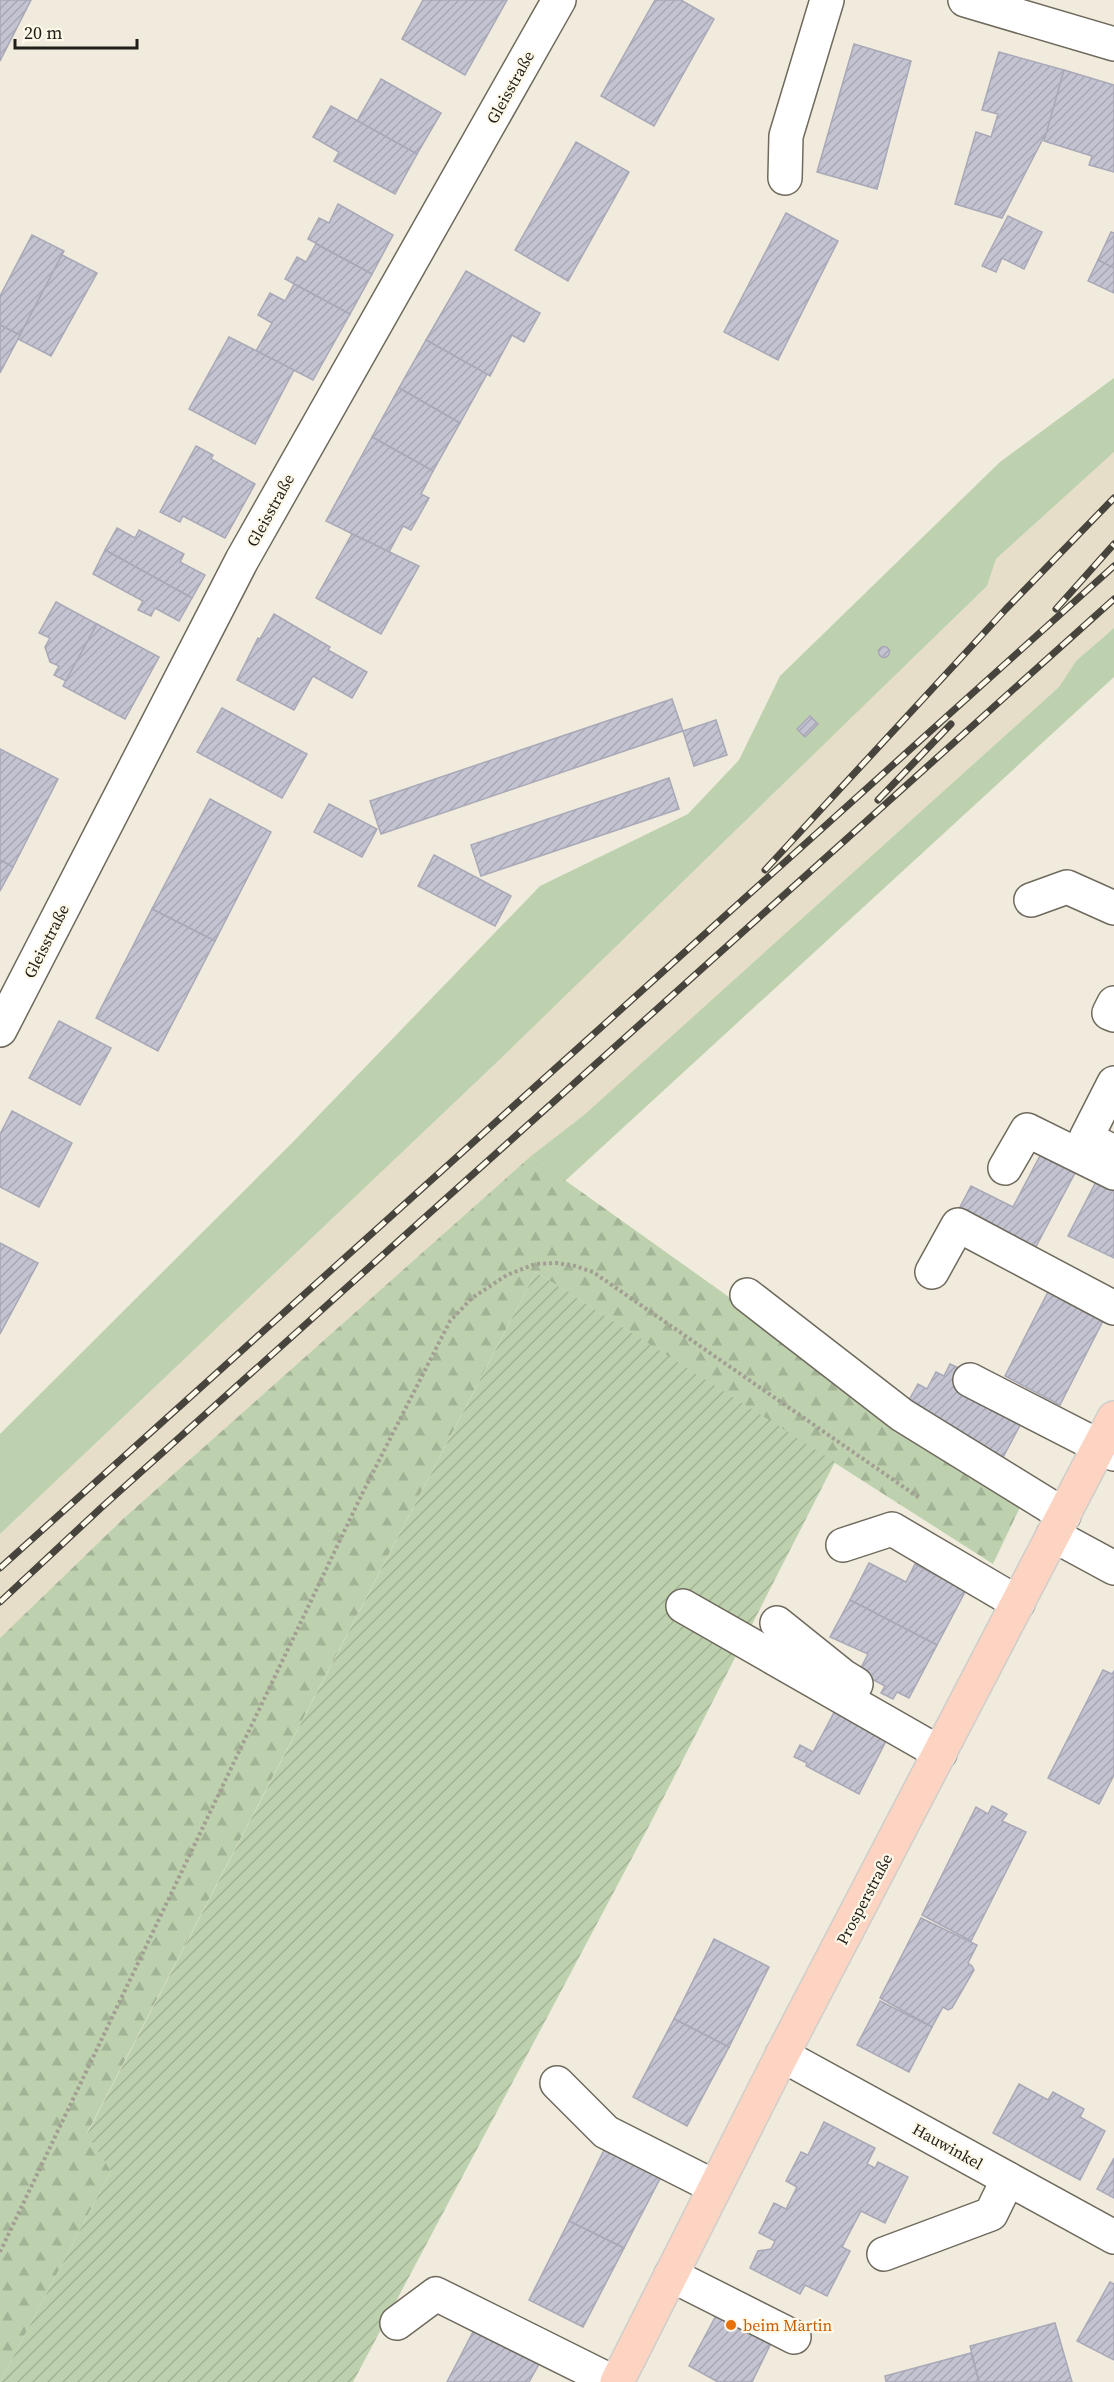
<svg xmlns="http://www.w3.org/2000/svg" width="1114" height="2382" font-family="'Source Serif 4',serif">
<defs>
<pattern id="forest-firs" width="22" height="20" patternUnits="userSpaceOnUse" patternTransform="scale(1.5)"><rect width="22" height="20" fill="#bed1ae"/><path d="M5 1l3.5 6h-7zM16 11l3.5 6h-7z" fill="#a3b395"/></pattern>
<pattern id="garden-furrows" width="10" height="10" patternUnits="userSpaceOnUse" patternTransform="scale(1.5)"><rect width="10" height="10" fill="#bed1ae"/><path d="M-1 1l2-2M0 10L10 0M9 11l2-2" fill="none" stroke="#a3b395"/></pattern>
<pattern id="building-hatch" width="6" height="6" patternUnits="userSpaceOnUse" patternTransform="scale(1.5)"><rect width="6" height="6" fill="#c4c3d2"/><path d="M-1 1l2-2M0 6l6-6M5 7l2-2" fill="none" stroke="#a8a7b4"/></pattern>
</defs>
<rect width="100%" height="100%" fill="#f0ebdc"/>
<path fill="#e6dec8" d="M1114 452V628L1076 661 1059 687 584 1115 531 1156 123 1519 0 1638V1534L494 1065 987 586 996 559Z"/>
<g fill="#bed1ae">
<path d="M1114 378V452L996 559 987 586 494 1065 0 1534V1434L291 1144 540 886 688 814 739 760 780 676 1000 462Z"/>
<path d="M1114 628V677L565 1181 531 1156 584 1115 1059 687 1076 661Z"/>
</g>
<path fill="url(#forest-firs)" d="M531 1156 1021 1505 993 1564 536 1272 87 2133 111 2171 0 2382V1638L123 1519Z"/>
<path fill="url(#garden-furrows)" d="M536 1272 835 1462 650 1824 353 2382H0L111 2171 87 2134Z"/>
<g fill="url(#building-hatch)" stroke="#a9a8b7" stroke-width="1.5">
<path d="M0 0H31L0 61Z"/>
<path d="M423 0H507L465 75 402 39Z"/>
<path d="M655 0H681L714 19 654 126 601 96Z"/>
<path d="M854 44 911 61 877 189 817 172Z"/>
<path d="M999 52 1064 70 1048 129 1002 218 955 204 976 132 991 137 998 114 982 110Z"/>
<path d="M1064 70 1114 85V172L1089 165 1092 156 1044 141Z"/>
<path d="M381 79 441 113 417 154 357 121Z"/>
<path d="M331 106 417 154 395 194 334 161 339 152 313 137Z"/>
<path d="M576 142 629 172 568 281 515 250Z"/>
<path d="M338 204 393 235 372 274 308 239 319 218 329 223Z"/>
<path d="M786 213 838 241 778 360 724 332Z"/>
<path d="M1008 216 1042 232 1024 269 1002 258 996 272 982 266Z"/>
<path d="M1111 232 1114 233V268L1098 260Z"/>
<path d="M32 235 64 251 20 335 0 325V296Z"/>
<path d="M316 244 372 274 350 314 285 279 297 257 306 262Z"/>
<path d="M62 255 97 273 51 356 18 339Z"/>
<path d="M1098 260 1114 268V293L1088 281Z"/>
<path d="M466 271 540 313 524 342 512 335 490 376 426 340Z"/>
<path d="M294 284 350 314 313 380 256 351 272 323 258 315 270 293 285 301Z"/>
<path d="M0 325 20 335 0 373Z"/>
<path d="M229 337 294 370 255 444 189 409Z"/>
<path d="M426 340 487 374 460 423 399 388Z"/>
<path d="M399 388 460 423 433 471 372 437Z"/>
<path d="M372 437 433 471 421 494 429 498 411 530 403 526 389 552 326 521Z"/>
<path d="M196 446 213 455 211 459 255 484 225 538 183 516 180 522 160 512Z"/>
<path d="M117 528 135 538 139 530 184 554 180 562 205 575 192 598 105 550Z"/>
<path d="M352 534 419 566 381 634 316 598Z"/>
<path d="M105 550 192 598 179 621 155 608 151 616 138 610 143 601 93 574Z"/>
<path d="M56 602 97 624 66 681 54 675 59 666 50 662 45 647 50 638 39 633Z"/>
<path d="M274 614 330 647 328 650 367 672 352 698 313 676 294 710 237 680 258 638 260 639Z"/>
<path d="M97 624 159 657 125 719 63 686Z"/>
<circle cx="884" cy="652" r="5.5"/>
<path d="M672 699 683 731 381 834 370 801Z"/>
<path d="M222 708 307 754 282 798 197 752Z"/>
<path d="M810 716 818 724 805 737 797 729Z"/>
<path d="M716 720 727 755 694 766 683 731Z"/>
<path d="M0 749 58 779 13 867 0 860Z"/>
<path d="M669 778 679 809 481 876 471 845Z"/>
<path d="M210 799 271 832 215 941 152 909Z"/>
<path d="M329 804 377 829 362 857 314 832Z"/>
<path d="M434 855 511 896 495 926 418 886Z"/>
<path d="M0 860 13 867 0 891Z"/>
<path d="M152 909 215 941 158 1051 96 1018Z"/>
<path d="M59 1021 111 1048 80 1105 29 1078Z"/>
<path d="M12 1111 72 1143 39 1207 0 1187V1134Z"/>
<path d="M1041 1154 1076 1171 1032 1254 958 1211 971 1186 1013 1207Z"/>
<path d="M1100 1174 1114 1181V1258L1068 1236Z"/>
<path d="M0 1243 38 1263 0 1334Z"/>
<path d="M1050 1288 1105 1317 1060 1405 1005 1376Z"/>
<path d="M950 1364 973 1375 1024 1418 1000 1463 914 1414 919 1404 909 1400 918 1384 927 1389 936 1372 944 1376Z"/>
<path d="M869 1563 906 1582 915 1564 939 1577 944 1568 955 1574 951 1583 966 1590 937 1645 850 1600Z"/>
<path d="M850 1600 937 1645 909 1698 897 1692 893 1699 881 1693 885 1686 859 1672 868 1654 830 1637Z"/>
<path d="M1103 1670 1112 1674 1114 1671V1775L1099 1804 1048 1778Z"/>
<path d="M837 1707 889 1735 859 1794 806 1766 807 1763 794 1757 800 1745 813 1752Z"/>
<path d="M992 1806 1007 1814 1002 1821 1026 1832 971 1941 922 1915 976 1807 988 1814Z"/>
<path d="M921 1918 977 1945 968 1963 972 1966 974 1970 952 2008 948 2010 943 2007 932 2027 880 1998Z"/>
<path d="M714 1939 769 1967 729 2047 674 2019Z"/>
<path d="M880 2001 932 2027 909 2072 857 2045Z"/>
<path d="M674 2019 729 2047 687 2126 633 2097Z"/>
<path d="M1019 2084 1048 2100 1053 2092 1084 2109 1080 2117 1105 2131 1080 2180 993 2133Z"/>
<path d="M824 2122 875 2148 867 2164 875 2168 878 2162 908 2177 885 2223 861 2211 842 2247 850 2251 827 2296 805 2285 800 2294 750 2268 758 2251 771 2249 775 2241 759 2233 774 2203 786 2209 797 2187 786 2181 801 2152 808 2155Z"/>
<path d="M609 2140 665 2169 624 2248 569 2221Z"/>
<path d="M1114 2158V2198L1097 2189Z"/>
<path d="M569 2221 624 2248 583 2327 529 2300Z"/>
<path d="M1110 2282 1114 2284V2360L1077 2341Z"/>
<path d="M718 2312 773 2339 752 2382H718L689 2366Z"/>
<path d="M1055 2323 1072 2382H979L970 2346Z"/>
<path d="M474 2330 539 2364 529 2382H447Z"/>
<path d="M971 2353 979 2382H886L885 2376Z"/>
</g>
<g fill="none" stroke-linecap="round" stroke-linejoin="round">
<g stroke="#6f6a5d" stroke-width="36">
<g id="minor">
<path d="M965 0 1114 44"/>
<path d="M785 178 786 136 827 0"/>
<path d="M1031 900 1067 887 1114 908"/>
<path d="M1114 1003 1109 1013 1114 1015"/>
<path d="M0 1030 242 560 559 0"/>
<path d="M1114 1083 1086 1138 1114 1152"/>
<path d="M1005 1168 1027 1130 1114 1173"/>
<path d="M932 1272 958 1225 1114 1308"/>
<path d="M747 1295 902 1415 1064 1515"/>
<path d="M970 1380 1114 1454"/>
<path d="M1053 1535 1114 1568"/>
<path d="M843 1545 892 1529 1018 1603"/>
<path d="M683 1606 940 1753"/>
<path d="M777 1623 843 1676 856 1684"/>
<path d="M782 2055 1114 2237"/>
<path d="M557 2083 606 2132 715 2187"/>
<path d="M884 2254 991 2214 1008 2179"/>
<path d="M671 2275 794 2337"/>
<path d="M397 2323 436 2294 613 2382"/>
</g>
</g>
<g stroke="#cececc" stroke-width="36">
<path id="major" d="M617 2382 782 2055 1114 1418"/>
</g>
<path stroke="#a29e93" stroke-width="4" stroke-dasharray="3 3" stroke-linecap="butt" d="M0 2252 363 1492 450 1321 472 1298 507 1275 535 1264 557 1263 575 1266 593 1272 921 1499"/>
<use href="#minor" stroke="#fff" stroke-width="33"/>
<use href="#major" stroke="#fdd3c1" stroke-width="33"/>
<g stroke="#47443d" stroke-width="7">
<g id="rail">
<path d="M1056 609 1114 544"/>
<path d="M878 800 951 724"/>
<path d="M765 870 1006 609 1114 498"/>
<path d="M0 1568 1114 566"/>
<path d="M0 1602 102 1507 1114 599"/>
</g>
</g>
<use href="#rail" stroke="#fef8e9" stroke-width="4.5" stroke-dasharray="14" stroke-linecap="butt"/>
</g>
<circle fill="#e8710a" stroke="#fef8e9" stroke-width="2" cx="731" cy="2325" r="6"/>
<g text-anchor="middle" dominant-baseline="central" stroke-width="4.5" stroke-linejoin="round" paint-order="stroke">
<g font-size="16" fill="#201e19" stroke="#fef8e9">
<text transform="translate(510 87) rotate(-61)">Gleisstraße</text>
<text transform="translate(270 510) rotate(-61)">Gleisstraße</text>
<text transform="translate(46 941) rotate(-63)">Gleisstraße</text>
<text transform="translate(864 1899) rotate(-62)">Prosperstraße</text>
<text transform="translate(948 2146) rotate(29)">Hauwinkel</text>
</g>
<g font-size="16" fill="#c56008" stroke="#fef8e9" text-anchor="start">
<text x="743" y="2325">beim Martin</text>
</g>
</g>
<path d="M15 39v9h122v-9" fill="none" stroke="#201e19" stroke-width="3"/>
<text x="24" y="39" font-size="18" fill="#201e19" stroke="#fef8e9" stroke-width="4.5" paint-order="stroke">20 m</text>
</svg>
